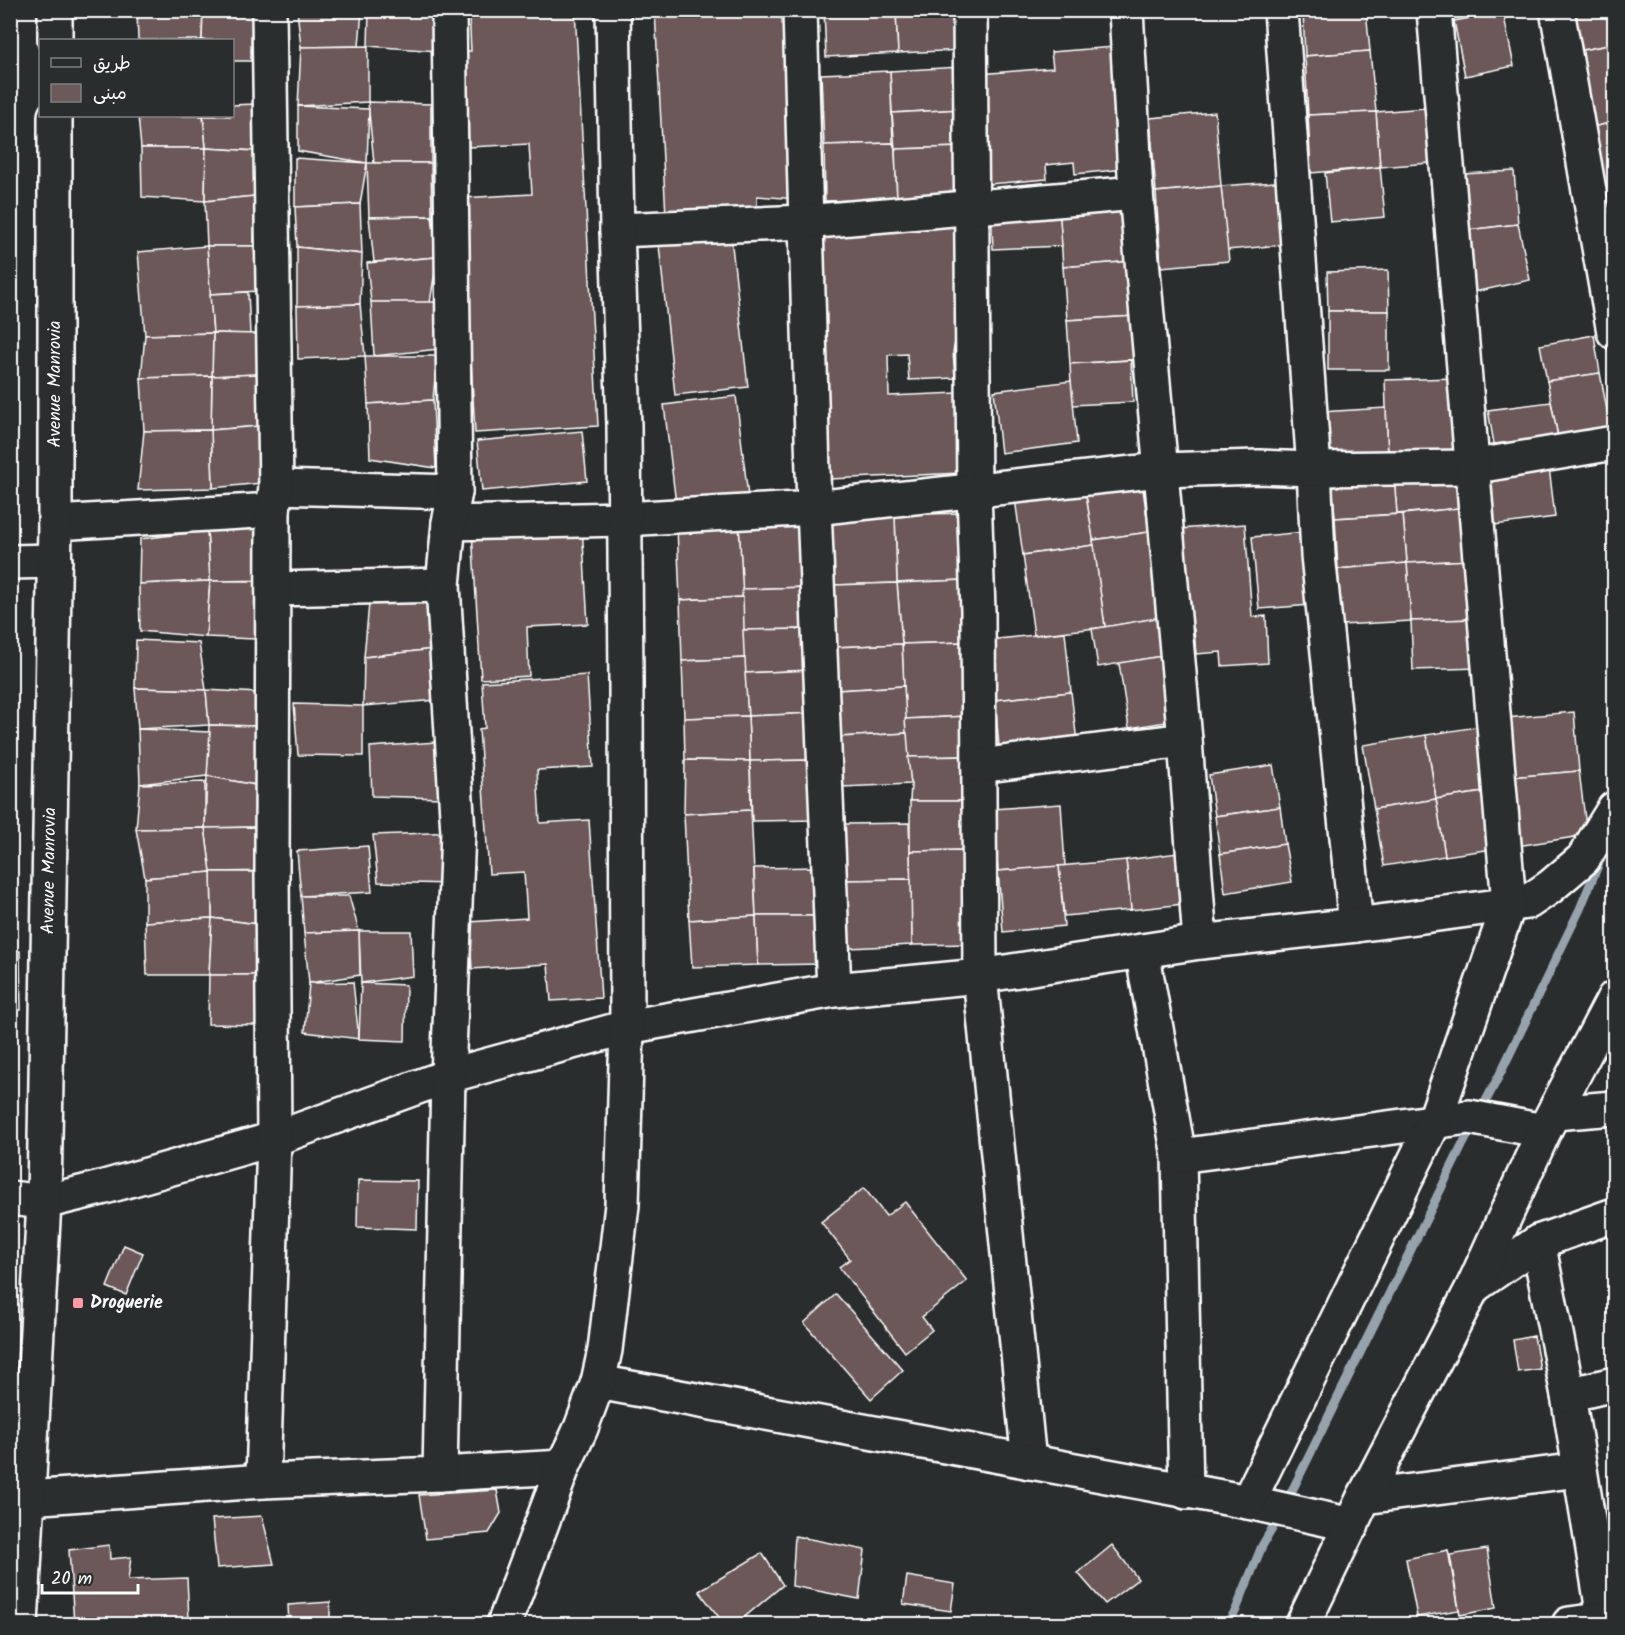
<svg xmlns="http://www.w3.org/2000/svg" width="1625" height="1635" font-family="Kalam,'Playpen Sans Arabic',sans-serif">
<rect width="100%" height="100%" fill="#2a2d2e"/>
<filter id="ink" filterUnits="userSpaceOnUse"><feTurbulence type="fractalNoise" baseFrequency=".0167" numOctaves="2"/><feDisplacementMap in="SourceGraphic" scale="12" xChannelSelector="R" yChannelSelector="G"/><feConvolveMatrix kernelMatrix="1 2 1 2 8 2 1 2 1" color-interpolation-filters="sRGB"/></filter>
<g filter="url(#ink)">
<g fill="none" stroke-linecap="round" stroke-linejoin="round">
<g stroke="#96a3ac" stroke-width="9">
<path d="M1286 1503 1462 1146 1500 1074 1580 909 1601 858"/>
<path d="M1226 1624 1235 1612 1262 1546 1280 1515"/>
</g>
</g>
<g fill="#6c5959" stroke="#fff" stroke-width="1.5">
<path d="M137 10H203L202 40H138Z"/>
<path d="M203 10H252L251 61H232V40H202Z"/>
<path d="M297 10H362L359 46 301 47Z"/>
<path d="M369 10H434L438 51 368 46Z"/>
<path d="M469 10H575L598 426 475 433 462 198 532 194 529 144 469 147 464 51H471Z"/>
<path d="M672 10H791L796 199 757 196V211L666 216 655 11Z"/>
<path d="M824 10H896L898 53 826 57Z"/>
<path d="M896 10H963L964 50 898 53Z"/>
<path d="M1303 10H1366L1370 51 1305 56Z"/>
<path d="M1452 10H1503V12L1454 21Z"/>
<path d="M1569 10H1614V44L1577 51Z"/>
<path d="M1503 12 1514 66 1465 76 1454 21Z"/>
<path d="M1614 44V122L1593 127 1577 51Z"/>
<path d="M368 46V102L298 106 301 47Z"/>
<path d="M1114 47 1125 169 1075 174 1074 162 1046 165 1047 179 989 184 979 74 1053 68 1051 52Z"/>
<path d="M1370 51 1376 112 1308 115 1305 56Z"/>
<path d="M960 67 962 109 892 113 890 71Z"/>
<path d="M890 71 893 143 824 145 821 74Z"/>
<path d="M368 102 431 104V163H374Z"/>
<path d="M255 104 256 151 206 148 203 116H232V105Z"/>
<path d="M298 106 369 109 367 163 298 151Z"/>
<path d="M1438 107 1442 162 1380 167 1376 112Z"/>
<path d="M962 109 964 147 895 149 892 113Z"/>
<path d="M1215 112 1221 186 1156 192 1150 118Z"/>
<path d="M1376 112 1380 167 1311 173 1308 115Z"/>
<path d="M138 116H203L206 148H141Z"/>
<path d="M1614 122V189L1607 191 1593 127Z"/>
<path d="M893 143 895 149 897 199 825 201 824 145Z"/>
<path d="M964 147 965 197 897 199 895 149Z"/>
<path d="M141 148H206L205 201 142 197Z"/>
<path d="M206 148 256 151 255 196 205 201Z"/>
<path d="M295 158 367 163 360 204 295 207Z"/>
<path d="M367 163H431L432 216 369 217Z"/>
<path d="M1380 167 1385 217 1330 222 1325 173Z"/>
<path d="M1514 171 1518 224 1468 230 1463 174Z"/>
<path d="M1288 181 1293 244 1227 250 1221 186Z"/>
<path d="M1221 186 1229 261 1161 267 1156 192Z"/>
<path d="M1614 189V236L1607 191Z"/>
<path d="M255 196 254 246H207L205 201Z"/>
<path d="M1128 202 1133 261 1063 267 1059 207Z"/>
<path d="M360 204 362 254 297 247 295 207Z"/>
<path d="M1059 207 1062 246 993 249 991 210Z"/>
<path d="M955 212 965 310 955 341 953 352 955 378 909 380 907 354 888 355 889 396 958 393 962 473 830 479 823 232Z"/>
<path d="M432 216 437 257 374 262 369 217Z"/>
<path d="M1518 224 1530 280 1474 292 1468 230Z"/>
<path d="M730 228 748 387 675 395 658 236Z"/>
<path d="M207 246H254L258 291 210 294Z"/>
<path d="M207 246 213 333 145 335 138 252Z"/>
<path d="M297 247 362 254 360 304 297 306Z"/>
<path d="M437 257 430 303 371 302 367 263Z"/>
<path d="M1133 261 1137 316 1067 320 1063 267Z"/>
<path d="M1388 270 1389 311H1328L1327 272Z"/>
<path d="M248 292 250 334 213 333 210 294Z"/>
<path d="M371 302H438L439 349 374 356Z"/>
<path d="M360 304 365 356 298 359 297 306Z"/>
<rect x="1328" y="311" width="61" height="59"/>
<path d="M1137 316 1140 359 1070 364 1067 320Z"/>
<path d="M213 333 258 334 259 374 212 376Z"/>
<path d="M213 333 212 376 141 378 145 335Z"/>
<path d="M1594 335 1600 373 1547 381 1540 345Z"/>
<path d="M365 356H437L433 400 368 404Z"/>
<path d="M1131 360 1133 402 1072 405 1070 364Z"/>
<path d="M1600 373 1612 436 1558 437 1547 381Z"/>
<path d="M259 374 260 426 211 430 212 376Z"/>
<path d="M212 376 211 430 144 431 141 378Z"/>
<path d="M1456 378 1459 456 1388 458 1385 380Z"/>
<path d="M1071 381 1077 443 1001 453 994 391Z"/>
<path d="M736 396 748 496 676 504 664 405Z"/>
<path d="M433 400 436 468 370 458 368 404Z"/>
<path d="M1551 402 1558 437 1494 444 1488 410Z"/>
<path d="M1386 408 1388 458 1324 464 1320 412Z"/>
<path d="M260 426 261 483 213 488 211 430Z"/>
<path d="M211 430 213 488 138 490 144 431Z"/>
<path d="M582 431 587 481 482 491 477 441Z"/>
<path d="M1549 467 1555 517 1495 525 1488 474Z"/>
<path d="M1457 472 1461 508 1397 514 1394 476Z"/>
<path d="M1141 475 1149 532 1093 540 1084 483Z"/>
<path d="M1394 476 1397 514 1335 518 1332 480Z"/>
<path d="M1084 483 1094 545 1023 555 1014 492Z"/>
<path d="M1468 507 1472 560 1407 563 1403 514Z"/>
<path d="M962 513 964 580 897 583 895 515Z"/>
<path d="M1403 514 1407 563 1338 569 1335 518Z"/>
<path d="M895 515 897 583 833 585 829 518Z"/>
<path d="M809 522 811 587 742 589 739 524Z"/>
<path d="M739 524 743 597 680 600 677 527Z"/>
<path d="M1245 524 1252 617 1266 616 1268 663 1222 666 1221 652 1196 654 1194 629H1186L1179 529Z"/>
<path d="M582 526 588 624 527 627 529 676 481 679 472 532Z"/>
<path d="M263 528 273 580 210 581 207 531Z"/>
<path d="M207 531 210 581 139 584 140 539Z"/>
<path d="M1149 532 1162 617 1105 627 1093 540Z"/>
<path d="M1304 532 1311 605 1259 609 1252 537Z"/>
<path d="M1094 545 1105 627 1034 635 1023 555Z"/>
<path d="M1472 560 1476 619 1411 621 1407 563Z"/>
<path d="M1407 563 1411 621 1342 625 1338 569Z"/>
<path d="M964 580 967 642 902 644 897 583Z"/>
<path d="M210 581 206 637 140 631 139 584Z"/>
<path d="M210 581H261L255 639 206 637Z"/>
<path d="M897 583 902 644 835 647 833 585Z"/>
<path d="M811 587 812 629 743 630 742 589Z"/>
<path d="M435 597 434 649 364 657 369 604Z"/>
<path d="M743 597 745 658 682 661 680 600Z"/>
<path d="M1162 617 1168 655 1098 667 1092 629Z"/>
<path d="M1476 619 1479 668 1413 670 1411 621Z"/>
<path d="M812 629 813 670 745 673 743 630Z"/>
<path d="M1065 632 1071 692 995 700 988 640Z"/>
<path d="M136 640 199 643 206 690 135 688Z"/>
<path d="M967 642 969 716 905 719 902 644Z"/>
<path d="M902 644 904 686 837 690 835 647Z"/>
<path d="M434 649 438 700 363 706 364 657Z"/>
<path d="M1168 655 1179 720 1129 728 1119 663Z"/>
<path d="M745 658 748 716 684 718 682 661Z"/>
<path d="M813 670 815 713 748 716 745 673Z"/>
<path d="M587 675 593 767 537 770 540 823 589 820 601 998 551 1001 548 964 472 969 469 922 527 918 524 872 489 874 479 729 485 728 482 682Z"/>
<path d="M904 686 907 733 840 737 837 690Z"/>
<path d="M135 688 206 690 209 725 138 729Z"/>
<path d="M206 690 258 693V726L209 725Z"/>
<path d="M1071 692 1077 742 999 747 995 700Z"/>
<path d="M294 704 363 706V756L298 755Z"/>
<path d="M1574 712 1579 771 1511 777 1506 718Z"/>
<path d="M815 713V760L750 761 748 716Z"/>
<path d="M748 716 750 761 685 760 684 718Z"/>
<path d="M969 716 971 756 908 757 905 719Z"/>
<path d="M209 725 258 726 255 785 207 776Z"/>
<path d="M1482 726 1491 791 1436 799 1426 735Z"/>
<path d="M138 729 210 732 207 776 140 784Z"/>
<path d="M907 733 911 784 842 787 840 737Z"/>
<path d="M1426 735 1436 799 1374 809 1363 745Z"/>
<path d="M436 742 442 798 372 796 370 747Z"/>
<path d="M971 756 970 801H910L911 784 908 757Z"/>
<path d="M685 760 750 761 751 810 684 814Z"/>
<path d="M815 760 816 820 752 821 750 761Z"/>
<path d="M1273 765 1280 807 1215 816 1209 775Z"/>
<path d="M1579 771 1587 835 1517 846 1511 777Z"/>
<path d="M207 776 255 785 257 827 205 828Z"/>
<path d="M205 782V828L136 829 140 784Z"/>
<path d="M1491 791 1499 848 1445 856 1436 799Z"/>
<path d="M1436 799 1445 856 1384 866 1374 809Z"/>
<path d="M910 801H970V850L910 851Z"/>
<path d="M1061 804 1065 866 998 871 993 809Z"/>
<path d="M1280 807 1285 844 1220 854 1215 816Z"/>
<path d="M751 810 756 916 689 920 684 814Z"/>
<path d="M10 817 17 946H10Z"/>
<path d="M909 823 911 879 846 880 845 824Z"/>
<path d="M257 827 272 871 211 872 205 828Z"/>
<path d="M205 828 211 872 145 878 136 829Z"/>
<path d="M458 832 449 884 378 882 373 835Z"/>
<path d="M1285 844 1292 882 1225 893 1220 854Z"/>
<path d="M368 846 372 892 301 896 297 851Z"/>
<path d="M970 850 972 944 912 945 910 851Z"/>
<path d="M1185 852 1192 903 1131 910 1126 860Z"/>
<path d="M1126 860 1131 910 1064 916 1059 866Z"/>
<path d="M1059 866 1064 926 1003 932 998 871Z"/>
<path d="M822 867 823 916H756L754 868Z"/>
<path d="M211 872H257V924L212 918Z"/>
<path d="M211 872 212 918 145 922V878Z"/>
<path d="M911 879 912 945 849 948 846 880Z"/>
<path d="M301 896H349L359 931 304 933Z"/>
<path d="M756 916 758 965 692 967 689 920Z"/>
<path d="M756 916H823V964L758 965Z"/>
<path d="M212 918 209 975H147L145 922Z"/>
<path d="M212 918 257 924 256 975H209Z"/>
<path d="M359 931H411L413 976 361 983Z"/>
<path d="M359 931 360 975 309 983 304 933Z"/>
<path d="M10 951H20L21 1010 10 1011Z"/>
<path d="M209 975H256V1025L208 1024Z"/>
<path d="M353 982 359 1039 305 1032 309 983Z"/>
<path d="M361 983 406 985 405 1041 359 1039Z"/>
<rect x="10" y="1064" width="2" height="87"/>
<path d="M358 1180 418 1181 417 1229 357 1227Z"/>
<path d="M864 1188 886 1216 905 1202 967 1281 922 1317 932 1330 905 1352 839 1267 850 1259 821 1222Z"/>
<path d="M124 1245 143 1253 126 1295 107 1287Z"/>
<path d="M836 1294 903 1370 871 1399 804 1323Z"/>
<path d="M1534 1336 1540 1369 1518 1372 1513 1340Z"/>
<path d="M497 1490 501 1513 489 1533 426 1539 419 1495Z"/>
<path d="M262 1516 274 1564 217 1568 212 1519Z"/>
<path d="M795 1536 865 1550 859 1599 792 1586Z"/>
<path d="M109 1545 110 1559 131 1557 128 1580 187 1578 189 1620 74 1624 69 1550Z"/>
<path d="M1112 1545 1138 1579 1105 1604 1078 1573Z"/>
<path d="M1487 1549 1496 1608 1460 1615 1450 1555Z"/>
<path d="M1448 1550 1459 1610 1417 1617 1406 1559Z"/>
<path d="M762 1553 783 1585 736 1624H724L699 1591Z"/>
<path d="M907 1576 955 1584 951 1611 903 1604Z"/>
<path d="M330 1602V1624H289L288 1605Z"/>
</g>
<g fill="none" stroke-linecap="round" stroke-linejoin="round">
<g stroke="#fff" stroke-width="38">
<g id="minor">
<path d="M55 10V40"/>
<path d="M800 10 814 508 834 990"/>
<path d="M970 10 974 491 978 611 980 976 1029 1462"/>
<path d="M1126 10 1136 193 1185 740 1200 942"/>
<path d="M1281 10 1314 469 1318 555 1356 925"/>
<path d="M1557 10 1614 332"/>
<path d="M617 230 805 222 1136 193"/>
<path d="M276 487 455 492"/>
<path d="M55 523 273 510"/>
<path d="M449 523 624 519 814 508 1160 470 1259 467 1314 469 1471 467 1614 443"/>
<path d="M10 562 55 561"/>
<path d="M273 589 443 585"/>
<path d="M979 766 1185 740"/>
<path d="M1142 951 1179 1156 1186 1492"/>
<path d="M1554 1113 1614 1108"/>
<path d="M1179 1156 1469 1117 1544 1131"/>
<path d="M10 1198 44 1202 101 1188 274 1139 448 1076 627 1027 834 990 980 976 1200 942 1356 925 1528 902 1550 887 1583 859 1614 809"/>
<path d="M1538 1242 1568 1395 1605 1624"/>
<path d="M1473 1287 1538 1242 1614 1215"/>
<path d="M598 1382 1248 1502 1352 1525"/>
<path d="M1568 1395 1614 1384"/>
<path d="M440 1474 563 1467"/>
<path d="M263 1481 274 1139 272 871 273 510 276 487 269 10"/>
<path d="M1364 1497 1579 1470"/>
<path d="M28 1498 263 1481 440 1474 448 1076 458 832 443 585 449 523 455 492 449 10"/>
<path d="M1248 1502 1435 1120 1509 904 1434 10"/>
<path id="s1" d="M21 1624 44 1202 55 523V116"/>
<path d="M504 1624 563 1467 581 1428 598 1382 605 1350 622 1205 627 1027 626 681 624 425 617 230 613 10"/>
<path d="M1303 1624 1364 1497 1473 1287 1544 1131 1614 998"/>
<path d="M1569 1624 1614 1618"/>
</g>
</g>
<use href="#minor" stroke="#2a2d2e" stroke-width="33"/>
</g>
</g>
<rect fill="#ff9aa2" stroke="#2a2d2e" stroke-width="2" x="72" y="1297" width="12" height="12" rx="3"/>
<g text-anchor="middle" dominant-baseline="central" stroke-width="5" stroke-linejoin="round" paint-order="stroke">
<g font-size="18" fill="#fff" stroke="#2a2d2e">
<text transform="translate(55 384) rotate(-90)">Avenue Manrovia</text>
<text stroke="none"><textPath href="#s1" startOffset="754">Avenue Manrovia</textPath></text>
</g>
<g font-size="18" font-weight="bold" fill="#fff" stroke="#2a2d2e" text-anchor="start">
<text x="90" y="1303">Droguerie</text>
</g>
</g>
<rect width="1625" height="1635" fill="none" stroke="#2a2d2e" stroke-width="36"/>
<rect x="18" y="18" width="1589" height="1599" fill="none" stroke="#fff" stroke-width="2" filter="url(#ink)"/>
<rect x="39" y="39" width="195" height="78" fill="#2a2d2e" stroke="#7f8182" stroke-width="1.5"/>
<rect x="51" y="58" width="30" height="9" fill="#2a2d2e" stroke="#7f8182" stroke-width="1.5"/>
<text x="93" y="69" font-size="18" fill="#ffffff">طريق</text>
<rect x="51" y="84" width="30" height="18" fill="#6c5959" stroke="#7f8182" stroke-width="1.5"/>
<text x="93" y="99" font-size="18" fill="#ffffff">مبنى</text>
<path d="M42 1584v9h96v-9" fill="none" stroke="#ffffff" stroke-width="3"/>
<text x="51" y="1584" font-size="18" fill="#ffffff" stroke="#2a2d2e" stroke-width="4.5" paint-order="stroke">20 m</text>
</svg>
